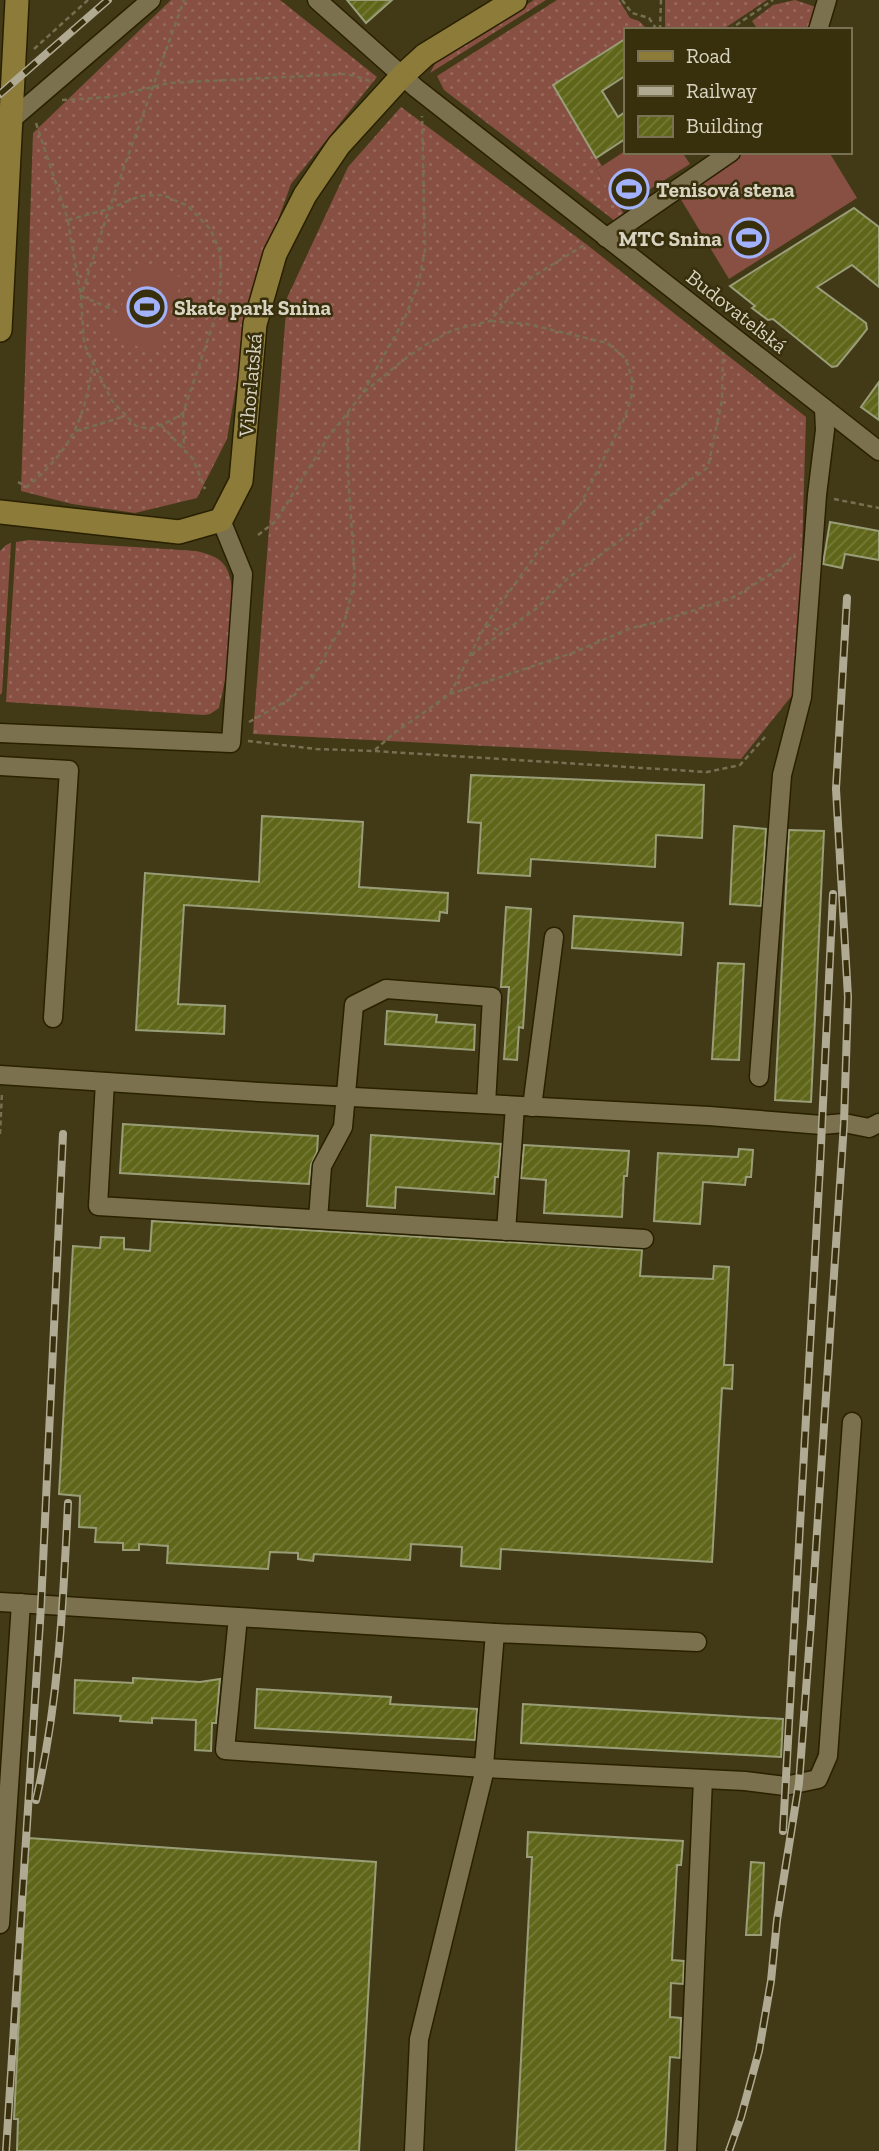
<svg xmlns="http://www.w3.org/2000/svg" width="879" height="2151" font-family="'Zilla Slab',serif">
<defs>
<pattern id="grass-dots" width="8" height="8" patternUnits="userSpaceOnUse" patternTransform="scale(1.75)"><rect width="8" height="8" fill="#875043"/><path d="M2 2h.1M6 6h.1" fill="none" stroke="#97685c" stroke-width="1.8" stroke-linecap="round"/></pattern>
<pattern id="building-hatch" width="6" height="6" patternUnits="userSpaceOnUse" patternTransform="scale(1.75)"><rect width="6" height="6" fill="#606619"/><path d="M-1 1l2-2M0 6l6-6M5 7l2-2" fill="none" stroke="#767b39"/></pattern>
</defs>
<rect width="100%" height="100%" fill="#423917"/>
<g fill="url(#grass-dots)">
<path d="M171 0H280L377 77 291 184 245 312 239 369 227 439 197 498 135 513 72 504 21 491 33 133Z"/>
<path d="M534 0H546L430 73 436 62Z"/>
<path d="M557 0H619L630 18 639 21 648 30H625V39L553 85 602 166 596 170 624 214 615 221 444 90 437 76Z"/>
<path d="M665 0H767L722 30H665Z"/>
<path d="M795 0 822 9 816 30H758L752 21 773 5Z"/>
<path d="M401 107 586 244 806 417 798 688 741 759 253 734 287 298 348 167Z"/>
<path d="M29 540 196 551C208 554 218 556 225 566 243 594 227 677 219 708L210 714 204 715 6 702 16 542Z"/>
<path d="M11 543 2 693 0 695V551L6 545Z"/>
</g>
<g fill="#875043">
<path d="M625 151 682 152 690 164 620 208 596 170Z"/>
<path d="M746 152H829L857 198 729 279 677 193Z"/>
<path d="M141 261 183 278 155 353 109 335Z"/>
</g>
<g fill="url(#building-hatch)" stroke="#999e79" stroke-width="2">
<path d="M347 0H392L366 23Z"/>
<path d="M625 39V76L602 91 618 117 625 112V139L596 158 553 85Z"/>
<path d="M854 208 879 227V287L852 265 817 287 866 323 867 329 856 343 837 366 832 367 773 319 768 320 752 308 755 306 730 286Z"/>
<path d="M879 382V420L861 407Z"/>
<path d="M830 522 879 531V560L845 554 842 568 823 564Z"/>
<path d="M471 775 704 785 702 838 656 835 655 867 531 859 530 876 478 873 481 823 468 822Z"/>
<path d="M262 816 363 822 359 887 448 893 447 913 440 912 439 921 184 905 178 1004 225 1006 224 1034 136 1030 145 873 259 882Z"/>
<path d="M734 826 766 829 761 906 730 904Z"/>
<path d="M789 830 824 831 811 1102 775 1100Z"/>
<path d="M506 907 531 909 523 1028 519 1027 517 1060 504 1059 509 987H501Z"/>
<path d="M574 916 683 923 681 955 572 948Z"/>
<path d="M718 963 744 964 739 1060 712 1059Z"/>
<path d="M387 1011 437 1015 436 1022 475 1025 474 1050 385 1044Z"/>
<path d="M123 1124 318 1136 317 1152 311 1165 309 1184 120 1173Z"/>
<path d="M371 1135 501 1144 498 1177H495L494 1194 396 1187 395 1208 367 1206Z"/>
<path d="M524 1145 629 1151 627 1176H624L622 1217 544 1213 546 1180 521 1178Z"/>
<path d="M739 1149 753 1150 751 1177H746L745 1185 703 1182 700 1224 654 1221 658 1153 738 1157Z"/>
<path d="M152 1221 642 1250 640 1276 713 1279 714 1266 729 1267 724 1365H733L732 1389 722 1388 712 1562 501 1549 500 1569 461 1566 462 1547 411 1544 410 1560 314 1554 313 1561 298 1559V1553L270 1552 268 1569 167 1563 168 1546 139 1544V1550H123V1543L95 1542 96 1528 79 1527 80 1496 59 1494 73 1246 100 1248 101 1237 124 1238V1249L150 1251Z"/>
<path d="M133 1678 200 1682 220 1679 216 1723H212L211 1751 195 1750 196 1720 152 1718V1723L120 1721 121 1716 74 1713 75 1680 133 1683Z"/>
<path d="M257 1689 391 1697 390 1704 477 1709 475 1740 255 1728Z"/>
<path d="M523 1704 783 1719 781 1757 521 1743Z"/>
<path d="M528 1832 683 1841 681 1865H677L672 1960 684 1961 683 1984 671 1983 670 2017 681 2018 680 2058 670 2057 665 2151H516L532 1857H527Z"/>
<path d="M28 1838 376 1862 359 2151H17L18 2119H14Z"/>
<path d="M751 1862 764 1863 761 1935H746Z"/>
</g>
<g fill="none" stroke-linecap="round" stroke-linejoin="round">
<g stroke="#292000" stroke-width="21">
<g id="minor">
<path d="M317 0 416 88 879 451"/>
<path d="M818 30 827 0"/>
<path d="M10 121 151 0"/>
<path d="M606 238 731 152"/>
<path d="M0 733 231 743 243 574 221 520"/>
<path d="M0 766 69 770 53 1018"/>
<path d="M0 1075 259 1092 709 1116 822 1125 844 1123 869 1128 879 1123"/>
<path d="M759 1077 782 775 802 697 817 495 825 430 824 408"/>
<path d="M105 1082 98 1206 644 1239"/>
<path d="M532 1107 554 937"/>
<path d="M318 1219 322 1166 343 1127 354 1005 386 989 492 997 486 1104"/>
<path d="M506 1231 515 1106"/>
<path d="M0 1602 238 1617 225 1750 484 1768 745 1781 785 1786 818 1779 828 1756 852 1422"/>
<path d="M238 1617 495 1633"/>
<path d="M0 1924 21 1603"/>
<path d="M414 2151 419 2039 483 1777 495 1633 697 1642"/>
<path d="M687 2151 703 1779"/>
</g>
</g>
<g stroke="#292000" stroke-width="26">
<g id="major">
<path d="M0 330 17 0"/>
<path d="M0 512 179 532 221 520 241 481 255 324 275 254 305 195 339 145 402 76 425 55 515 0"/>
</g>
</g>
<g stroke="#766f52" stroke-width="2.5" stroke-dasharray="5 3.5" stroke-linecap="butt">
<path d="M622 0 632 13 649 18 657 30"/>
<path d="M660 30 661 0"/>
<path d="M729 30 773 0"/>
<path d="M34 49 88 0"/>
<path d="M62 100 111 97 169 83 347 74 370 81"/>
<path d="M36 123 68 220 109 209 140 196 163 195 188 206 211 230 220 252 221 278 217 312 183 413 170 421 150 429 136 426 112 401 84 344 81 296 109 209 184 0"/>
<path d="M68 221 81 296 114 310"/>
<path d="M364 392 406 358 427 344 453 330 490 321 507 300 532 277 586 244"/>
<path d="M183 413 184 448"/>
<path d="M161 425 193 459 205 489"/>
<path d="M76 431 126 416"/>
<path d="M18 482 27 487C72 449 84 420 93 364"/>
<path d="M834 499 879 508"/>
<path d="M258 535 276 521 327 439 362 394 404 320 419 282 425 249 422 116"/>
<path d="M486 624 502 632"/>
<path d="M471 655 537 608 568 578 636 529 672 494 708 467 722 400 723 352"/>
<path d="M450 694 486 624 538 552 580 505 624 419 631 399 632 379 628 365 623 356 607 343 527 324 490 321"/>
<path d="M249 722 290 699 312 678 344 623 355 580 348 472V412"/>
<path d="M248 741 316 749 374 751 707 772 740 765 765 737"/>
<path d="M375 750 393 734 450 694 575 652 631 628 658 622 732 598 781 568 795 554"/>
<path d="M0 1134 2 1092"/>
</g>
<use href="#minor" stroke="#7b714e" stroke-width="18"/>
<use href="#major" stroke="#8c7b39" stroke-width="23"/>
<g stroke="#b0aa93" stroke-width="8">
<g id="rail">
<path d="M0 94 108 0"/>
<path d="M36 1800C59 1702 63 1604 68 1503"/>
<path d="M783 1831 820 1166 833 894"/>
<path d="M6 2151 41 1606 63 1134"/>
<path d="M729 2151 741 2117 759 2051 771 1981 777 1920 799 1783 811 1623 844 1123 848 997 836 789 847 598"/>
</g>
</g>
<use href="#rail" stroke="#382f0c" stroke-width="5" stroke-dasharray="16" stroke-linecap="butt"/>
</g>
<defs>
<g id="stadium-ring" transform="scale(2.0125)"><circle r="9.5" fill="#382f0c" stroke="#a2b2fd" stroke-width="1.5"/><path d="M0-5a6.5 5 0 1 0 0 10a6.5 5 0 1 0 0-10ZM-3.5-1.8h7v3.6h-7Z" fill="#a2b2fd"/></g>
</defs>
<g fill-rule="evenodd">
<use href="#stadium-ring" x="629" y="189"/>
<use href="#stadium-ring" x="749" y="238"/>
<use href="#stadium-ring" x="147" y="307"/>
</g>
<g text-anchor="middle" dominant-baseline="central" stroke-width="5" stroke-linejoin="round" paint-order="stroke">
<g font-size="21" font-weight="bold" fill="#d9d4c1" stroke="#382f0c" text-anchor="start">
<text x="656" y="189">Tenisová stena</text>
<text x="722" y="238" text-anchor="end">MTC Snina</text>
<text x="174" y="307">Skate park Snina</text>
</g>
<g font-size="21" fill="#d9d4c1" stroke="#382f0c">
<text transform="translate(737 311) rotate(38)">Budovateľská</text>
<text transform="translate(250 385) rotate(-85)">Vihorlatská</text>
</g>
</g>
<rect x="624" y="28" width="228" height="126" fill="#382f0c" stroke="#787154" stroke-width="2"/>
<rect x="638" y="51" width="35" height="10" fill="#8c7b39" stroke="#787154" stroke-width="2"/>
<text x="686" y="63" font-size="21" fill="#d9d4c1">Road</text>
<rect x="638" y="86" width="35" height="10" fill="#b0aa93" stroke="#787154" stroke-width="2"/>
<text x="686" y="98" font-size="21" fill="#d9d4c1">Railway</text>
<rect x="638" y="116" width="35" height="21" fill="url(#building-hatch)" stroke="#787154" stroke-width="2"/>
<text x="686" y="133" font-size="21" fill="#d9d4c1">Building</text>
</svg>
